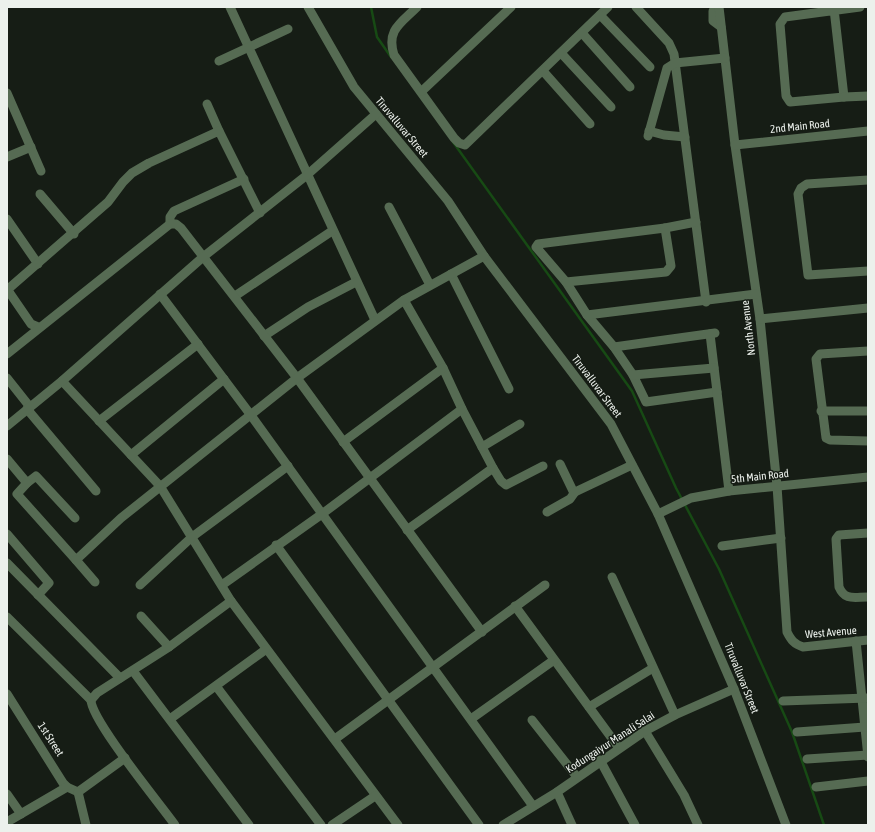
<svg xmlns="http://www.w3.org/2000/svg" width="875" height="832" font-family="'Asap Condensed',sans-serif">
<rect width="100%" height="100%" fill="#161d15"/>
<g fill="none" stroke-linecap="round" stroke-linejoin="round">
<g stroke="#174a14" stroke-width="2.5">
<path d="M371 7 377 37 391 57"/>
<path d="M453 142 632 391 676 488 719 569 792 732 824 825"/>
</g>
<g stroke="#566b53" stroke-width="9">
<path d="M230 7 375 320"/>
<path d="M308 7 354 87 448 201 484 256 611 424 658 514 734 689 786 825"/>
<path d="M417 7C401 23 386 30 394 55L454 138 459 143 465 145 608 7"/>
<path d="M636 7 669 43 674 54 706 302"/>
<path d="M718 7 713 11V21L721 27"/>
<path d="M719 7 735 145 760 319 777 486 787 632C791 640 794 644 803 647L868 640"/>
<path d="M833 7 834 9 844 97 790 102 786 96 780 24 785 17 860 7"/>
<path d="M600 15 650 67"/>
<path d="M582 33 630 87"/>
<path d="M561 53 611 107"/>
<path d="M219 61 288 29"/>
<path d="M543 71 590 124"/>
<path d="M422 91 511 7"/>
<path d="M7 93 41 171"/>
<path d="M844 97 868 96"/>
<path d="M207 104 219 131"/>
<path d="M649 131 664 135 685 137"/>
<path d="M648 136 667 68 675 63 725 58"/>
<path d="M735 145 868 131"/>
<path d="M7 157 31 147"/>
<path d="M868 180 807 184 801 188 798 194 808 275 868 271"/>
<path d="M40 194 74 234"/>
<path d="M389 207 430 285"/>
<path d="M7 219 38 264"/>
<path d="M170 224V217L174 211 244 179"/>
<path d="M665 228 538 244 536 247 566 282 587 315 614 347 633 375 646 402 717 392"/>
<path d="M451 274 509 389"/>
<path d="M566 282 666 272 671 266 665 228 696 222"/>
<path d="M7 289 31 324 38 327"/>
<path d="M7 290 108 202 123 182 132 173 149 163 219 131 260 213"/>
<path d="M160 294 250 414 533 806"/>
<path d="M235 296 332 231"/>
<path d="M404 300 443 368 462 409 493 468 407 530"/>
<path d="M587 315 756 294"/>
<path d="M760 319 868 308"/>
<path d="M710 334 729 491"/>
<path d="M264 336 308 307 356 282"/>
<path d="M614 347 715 333"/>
<path d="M868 351 820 354 816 359 826 438 830 440 868 441"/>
<path d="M7 354 170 224H176L181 228 297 378 482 632"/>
<path d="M633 375 714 368"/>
<path d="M7 378 30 407"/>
<path d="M62 381 160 486 231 601 398 825"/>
<path d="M27 409 96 491"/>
<path d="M821 411H868"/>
<path d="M99 421 198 344"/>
<path d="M7 426 62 381 203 257 307 175 376 114"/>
<path d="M343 442 443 368"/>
<path d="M482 447 520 424"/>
<path d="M131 455 224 379"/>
<path d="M7 459 27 483 36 476 75 518"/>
<path d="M560 464 573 491 575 492 632 465"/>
<path d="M493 468 501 481 506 485 543 466"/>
<path d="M27 483 17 494 76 560 121 518 297 378 404 300 484 256"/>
<path d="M547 512 570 499 575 492"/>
<path d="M658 514 691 498 729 491 868 477"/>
<path d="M868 533 839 535 836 539 839 587C845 601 854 597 868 597"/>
<path d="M7 534 49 583 38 595"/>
<path d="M276 545 479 825"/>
<path d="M722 546 781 538"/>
<path d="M76 560 95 582"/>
<path d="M7 563 120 678"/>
<path d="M612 577 675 715"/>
<path d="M140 585 192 537 288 466"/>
<path d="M222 585 322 514 462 409"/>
<path d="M515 606 619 748"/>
<path d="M141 616 169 647"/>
<path d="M7 617 91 700"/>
<path d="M856 641 868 757"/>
<path d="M133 671 249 825"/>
<path d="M216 686 321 825"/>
<path d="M7 694 63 783 67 787 78 792"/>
<path d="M783 701 867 698"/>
<path d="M589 707 653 668"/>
<path d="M170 719 265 650"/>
<path d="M471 719 554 660"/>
<path d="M532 720 577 777"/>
<path d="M645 731 684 795 698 825"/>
<path d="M797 732 865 727"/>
<path d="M335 739 545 585"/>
<path d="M807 759 868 755"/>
<path d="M600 760 635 825"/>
<path d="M816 787 868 781"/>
<path d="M78 792 125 758"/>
<path d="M78 792 86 825"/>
<path d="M557 792 572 825"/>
<path d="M7 794 21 814"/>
<path d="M7 822 67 787"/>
<path d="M175 825C160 804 91 720 91 700L97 693 169 647 231 601"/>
<path d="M332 825 375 796"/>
<path d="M503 825 557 792 645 731 675 715 734 689"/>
</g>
</g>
<g text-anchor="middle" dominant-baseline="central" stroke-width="3" stroke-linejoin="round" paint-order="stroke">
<g font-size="11" fill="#ecf1ec" stroke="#161d15">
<text transform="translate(800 126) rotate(-6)">2nd Main Road</text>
<text transform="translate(402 127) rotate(50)">Tiruvalluvar Street</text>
<text transform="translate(748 328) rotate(-97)">North Avenue</text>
<text transform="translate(597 386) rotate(53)">Tiruvalluvar Street</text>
<text transform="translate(760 476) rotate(-6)">5th Main Road</text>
<text transform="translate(831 632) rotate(-5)">West Avenue</text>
<text transform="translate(742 678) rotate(68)">Tiruvalluvar Street</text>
<text transform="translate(51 739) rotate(57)">1st Street</text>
<text transform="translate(610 742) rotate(-33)">Kodungaiyur Manali Salai</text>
</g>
</g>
<rect width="875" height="832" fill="none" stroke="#ecf1ec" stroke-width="16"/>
</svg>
